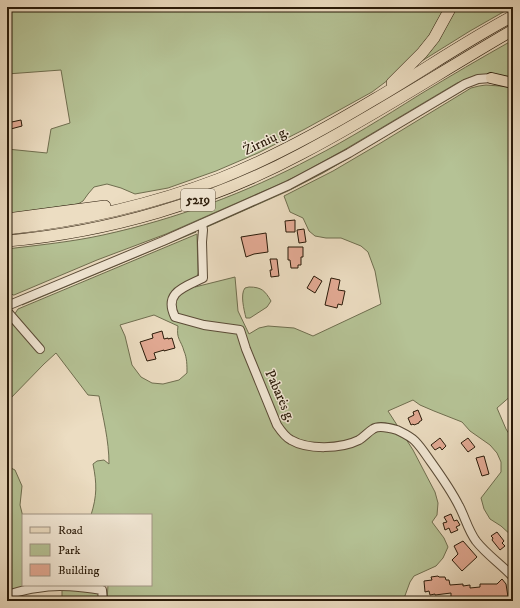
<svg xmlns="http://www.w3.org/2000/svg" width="520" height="608" font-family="'IM FELL DW Pica',serif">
<rect width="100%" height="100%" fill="#ecddc2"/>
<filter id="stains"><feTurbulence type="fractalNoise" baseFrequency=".005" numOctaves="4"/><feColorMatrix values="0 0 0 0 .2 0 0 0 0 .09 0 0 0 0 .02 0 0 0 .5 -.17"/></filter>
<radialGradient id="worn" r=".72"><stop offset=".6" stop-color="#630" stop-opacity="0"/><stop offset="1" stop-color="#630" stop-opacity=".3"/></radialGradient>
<g fill="#b5c295" stroke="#6f6e4f" fill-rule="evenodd">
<path d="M7 7H100L105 9 106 7H447L433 33 396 74 372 92 305 129 258 153 216 171 168 188 135 194 121 188 107 184 94 187 88 194 83 201 78 204 7 214V149L47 153 51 129 70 123 61 70 7 74Z"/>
<path d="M457 7H512L470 31 417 64 451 18Z"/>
<path d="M513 40V79C488 74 481 72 457 83L344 150 297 176 273 187 166 234 97 260 14 295H13L12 294H7V249C39 245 71 242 103 235 176 219 246 193 312 158 349 139 384 117 419 95 450 76 481 58 513 40Z"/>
<path d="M486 85 513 87V394L497 408 506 429 513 440V537L501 526 490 519 484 509 481 498 501 472V462L497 453 490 445 470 431 462 422 434 411 420 405 413 400 388 411 413 450 435 492 438 503 437 515 432 522 444 538 448 547 443 558 436 566 414 576 410 582 403 601H107L108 585H151V515H91C97 496 97 484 93 464L97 461 104 460 109 464C109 440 103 418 99 396L88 395 56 353 44 364 7 402V318L14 315 18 309 197 234 198 273 197 277 193 282 195 287 235 277 238 311 249 334 259 328 268 326 294 328 313 336 381 304 375 271 368 252 361 246 341 238H326L315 236 309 231 303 218 290 212 284 196 333 171 379 144 471 88 479 86ZM154 315 178 326C176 339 181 340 184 351 187 358 187 365 187 373L179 380 163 384 152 383 141 377 132 365 125 336 120 325Z"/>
<path d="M465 88H467L323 173 288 191 207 227 208 226C239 212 271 199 302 183 358 155 411 120 465 88Z"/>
<path d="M194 232H196L22 305 23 304Z"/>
<path d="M249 287C262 287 265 291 271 301L267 307 250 318H246C244 310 240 294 245 288Z"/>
<path d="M7 466 15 470 22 486 20 505 23 517V585H48L7 592Z"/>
<rect x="62" y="585" width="38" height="16"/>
</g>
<g fill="#e3aa94" stroke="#291a09">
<path d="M21 120 22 126 7 130V123Z"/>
<path d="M295 220V232H286L285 221Z"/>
<path d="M304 229 306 242 299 243 297 230Z"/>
<path d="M266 233 268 252 254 254 246 257 241 237Z"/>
<path d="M288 247H303V257H301V265H298V268H291L290 260H288Z"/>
<path d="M270 259H277L279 276 271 277 270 270H272Z"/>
<path d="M314 276 322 281 315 293 307 288Z"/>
<path d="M331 278 340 280 338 290 345 291 342 305 338 304 337 308 325 305Z"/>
<path d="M162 331 164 339 168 338V339L172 338 175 348 164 351V350L154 353 156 359 147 361 140 342 153 338 152 334Z"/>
<path d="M418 410 422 420 419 422V423L414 425 413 424 411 425 408 418 414 415 413 412Z"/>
<path d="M440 438 446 446 442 450 440 447 435 450 431 445Z"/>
<path d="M468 438 475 447 468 452 461 443Z"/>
<path d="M484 456 489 474 482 476 476 458Z"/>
<path d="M451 514 454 521 457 520 460 525 456 527 458 530 451 533 449 528 445 530 443 523 447 522 444 517Z"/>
<path d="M497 532 504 541 502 543 505 546 500 550 492 540 493 538 491 536Z"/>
<path d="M463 541 477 557 462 571 452 560 458 554 454 546Z"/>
<path d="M438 576 439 577H445L446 580H449L450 585 463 584V586L470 585V588L480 587V584H497L502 579 506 584 508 597 496 598 497 601H454V598H451V593L435 595V594L430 595 429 591 425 592 424 581 432 580 431 577Z"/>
</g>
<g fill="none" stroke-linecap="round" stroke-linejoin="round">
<g stroke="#5a4b37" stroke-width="10">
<g id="minor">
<path d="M202 224 203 230 202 242 203 278C185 287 163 292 175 317L204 325 240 330 246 349 277 425C281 431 285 437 291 440 308 450 341 449 359 440 364 437 368 432 373 429 379 425 390 428 397 430 403 433 410 436 415 441 421 447 426 455 431 462 441 476 451 490 459 506 465 517 468 530 476 541 487 555 501 564 513 577"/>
<path d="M7 306 163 241 289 185 349 153 465 84 478 79 491 78"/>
<path d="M7 311 40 349"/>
<path d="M7 595C17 592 27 589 37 588 59 584 81 587 102 590L103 601"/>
</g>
</g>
<g stroke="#291a09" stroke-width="12">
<path id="major" d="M491 78 513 83"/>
</g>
<g stroke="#291a09" stroke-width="12">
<g id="highway">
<path d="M392 83 422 53 434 38 451 7"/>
<path d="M7 219 105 206"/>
<path d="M7 229C79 221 151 205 219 179 273 158 325 129 375 99 421 72 466 41 513 16"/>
<path d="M7 241C109 232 211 202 301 154 374 116 442 71 513 30"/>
</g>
</g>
<use href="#minor" stroke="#f3e9d7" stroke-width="8"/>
<use href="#major" stroke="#ecddc2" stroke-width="10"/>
<use href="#highway" stroke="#ecddc2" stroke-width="11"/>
</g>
<g text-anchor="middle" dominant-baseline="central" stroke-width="3" stroke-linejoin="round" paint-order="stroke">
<rect fill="#f3e9d7" stroke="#665847" stroke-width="1" x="181" y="189" width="34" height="22" rx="3"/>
<g font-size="13" font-weight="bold" fill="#291a09">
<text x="198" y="200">5219</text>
</g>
<g font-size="14" fill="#291a09" stroke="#f3e9d7">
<text transform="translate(266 141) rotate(-26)">Žirnių g.</text>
<text transform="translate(280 396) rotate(66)">Pabarės g.</text>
</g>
</g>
<rect width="520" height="608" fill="none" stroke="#ecddc2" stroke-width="24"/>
<rect x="8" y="8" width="504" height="592" fill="none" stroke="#291a09" stroke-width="2"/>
<rect x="12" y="12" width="496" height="584" fill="none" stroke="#291a09"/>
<rect x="22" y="514" width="130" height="72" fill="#f3e9d7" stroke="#a29685"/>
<rect x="30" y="527" width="20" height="6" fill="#ecddc2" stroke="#a29685"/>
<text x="58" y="534" font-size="12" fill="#291a09">Road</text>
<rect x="30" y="544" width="20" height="12" fill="#b5c295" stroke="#a29685"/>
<text x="58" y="554" font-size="12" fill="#291a09">Park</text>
<rect x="30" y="564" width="20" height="12" fill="#e3aa94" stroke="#a29685"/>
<text x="58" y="574" font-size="12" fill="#291a09">Building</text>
<rect width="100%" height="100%" filter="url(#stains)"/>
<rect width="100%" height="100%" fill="url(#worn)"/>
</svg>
